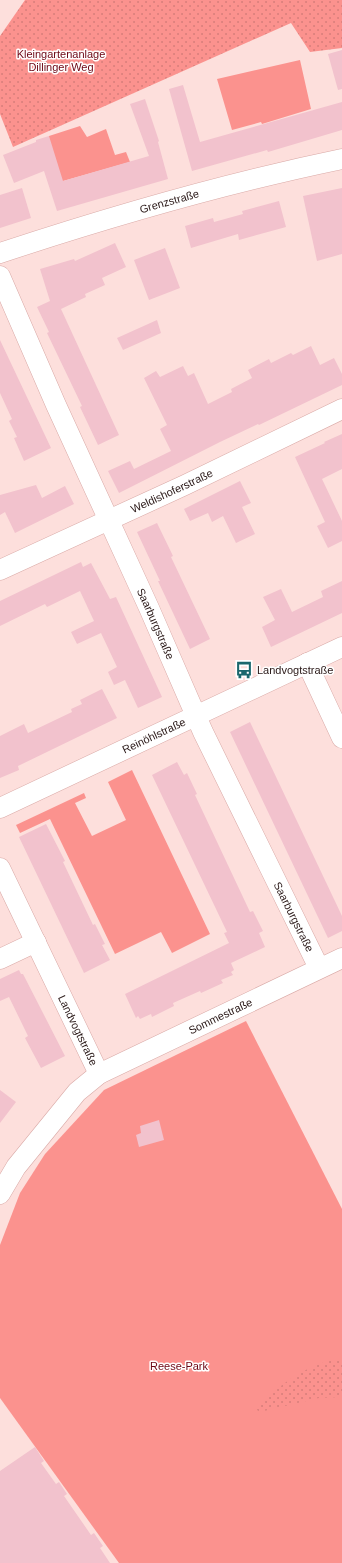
<svg xmlns="http://www.w3.org/2000/svg" width="342" height="1563" font-family="Arial,sans-serif">
<defs>
<pattern id="garden-dots" width="8" height="8" patternUnits="userSpaceOnUse"><rect width="8" height="8" fill="#fb928e"/><path d="M2 2h.1M6 6h.1" fill="none" stroke="#d77d7a" stroke-width="1.8" stroke-linecap="round"/></pattern>
</defs>
<rect width="100%" height="100%" fill="#fddfdc"/>
<g fill="#fb928e">
<path d="M300 60 311 109 262 124 261 122 232 130 217 79Z"/>
<path d="M80 126 87 137 106 129 115 155 126 152 130 162 49 185V136Z"/>
<path d="M132 770 210 934 172 953 161 932 115 954 50 819 20 833 16 825 84 793 86 798 75 803 92 836 126 820 108 782Z"/>
<path d="M246 1021 342 1209V1563H119L0 1398V1245L20 1193 45 1154 104 1090Z"/>
</g>
<g fill="url(#garden-dots)">
<path d="M25 0H342V48L310 52 291 23 13 147 0 114V36Z"/>
<path d="M342 1359V1397L319 1398 260 1412 257 1410V1406C282 1384 308 1362 342 1359Z"/>
</g>
<g fill="#f2c2cd">
<path d="M342 50V89L338 90 328 54Z"/>
<path d="M183 85 200 142 342 102V130L268 152 267 150 192 171 169 89Z"/>
<path d="M145 99 159 141 158 142 168 179 57 211 44 171 14 183 3 155 36 142V140L49 136 63 181 149 156 130 104Z"/>
<path d="M22 188 31 218 0 228V195Z"/>
<path d="M342 188V254L317 261 303 196Z"/>
<path d="M279 201 286 227 239 240 238 234 191 248 185 226 213 218 214 222 243 214 242 211Z"/>
<path d="M115 243 126 267 102 278 105 285 85 294 86 297 61 309 119 435 98 445 80 407 82 406 47 333 49 332 37 307 50 301 40 269 74 259 75 261Z"/>
<path d="M165 248 180 288 149 300 134 260Z"/>
<path d="M157 320 161 333 123 350 117 338Z"/>
<path d="M0 340 51 448 24 461 14 438 17 437 9 421 12 419 0 393Z"/>
<path d="M311 346 320 365 334 358 342 374V385L259 425 258 424 220 442 119 493 108 471 130 461 134 469 171 451 160 429 167 425 144 378 156 371 160 377 183 366 188 376 194 373 208 404 232 392 231 389 252 378 248 370 269 359 271 363 291 353 293 355Z"/>
<path d="M342 434V469L322 479 342 521V541L328 548 317 526 325 522 295 457 325 443 324 442Z"/>
<path d="M240 481 251 503 242 507 255 534 236 543 223 516 212 522 208 513 190 521 184 509Z"/>
<path d="M36 485 42 498 65 486 74 504 15 533 5 512 0 515V495Z"/>
<path d="M157 523 173 556 171 557 210 639 190 649 158 581H160L137 532Z"/>
<path d="M81 562 83 567 91 563 110 599 116 597 162 697 138 708 125 680 114 685 108 672 117 667 101 633 77 644 71 632 94 621 80 591 47 607 45 604 0 626V601Z"/>
<path d="M342 581V613L271 647 262 627 275 620 263 597 281 589 292 612 323 597 321 591Z"/>
<path d="M102 689 117 718 18 766 19 770 0 778V736L24 724 28 733 72 712 71 709 82 704 80 700Z"/>
<path d="M250 722 342 916V931L328 938 230 732Z"/>
<path d="M177 762 184 775 187 773 197 794 195 795 250 912 253 911 263 931 259 933 265 947 231 963 234 970 231 972 233 975 221 980 223 983 201 993 200 991 173 1003 174 1006 152 1017 151 1014 140 1019 138 1016 136 1018 125 994 229 943 224 933 227 932 152 775Z"/>
<path d="M46 824 65 861 63 862 93 925 95 924 105 944 102 945 110 960 84 973 19 837Z"/>
<path d="M19 970 21 974H23L65 1056 41 1068 25 1038 28 1036 9 997 0 1001V979Z"/>
<path d="M0 1090 16 1102 0 1123Z"/>
<path d="M159 1120 164 1140 139 1147 136 1135 141 1133 140 1126Z"/>
<path d="M35 1447 44 1461 41 1463 56 1484 59 1482 67 1494 64 1496 91 1535 94 1533 103 1546 100 1548 110 1563H0V1471Z"/>
</g>
<g fill="none" stroke-linecap="round" stroke-linejoin="round">
<g stroke="#d9a9a6" stroke-width="21">
<g id="minor">
<path id="s1" d="M0 253C112 216 226 183 342 159"/>
<path id="s2" d="M0 276 56 405 149 608 203 732 319 968"/>
<path id="s3" d="M0 570 185 485 342 409"/>
<path d="M307 663 342 738"/>
<path id="s4" d="M0 808 342 647"/>
<path id="s5" d="M0 868 99 1074"/>
<path d="M0 959 36 942"/>
<path id="s6" d="M0 1194 16 1167 77 1092 99 1074 342 958"/>
</g>
</g>
<use href="#minor" stroke="#fff" stroke-width="20"/>
</g>
<defs>
<g id="bus-bare" transform="scale(1.38)"><path d="M-5-6H5V4H4V6H2V4H-2V6H-4V4H-5ZM-3.5-4V0h7V-4ZM-3.5 1.2v1.5H-2V1.2ZM2 1.2v1.5H3.5V1.2Z" fill="#1a676d" stroke="#fff" stroke-width="2.5" paint-order="stroke"/></g>
</defs>
<g fill-rule="evenodd">
<use href="#bus-bare" x="244" y="670"/>
</g>
<g text-anchor="middle" dominant-baseline="central" stroke-width="3" stroke-linejoin="round" paint-order="stroke">
<g font-size="11" fill="#6d0614" stroke="#fff">
<text x="61" y="54">Kleingartenanlage<tspan x="61" dy="13">Dillinger Weg</tspan></text>
<text x="179" y="1366">Reese-Park</text>
</g>
<g font-size="11" fill="#281716" stroke="#fff">
<text stroke="none"><textPath href="#s1" startOffset="177">Grenzstraße</textPath></text>
<text stroke="none"><textPath href="#s3" startOffset="189">Weldishoferstraße</textPath></text>
<text stroke="none"><textPath href="#s2" startOffset="381">Saarburgstraße</textPath></text>
<text stroke="none"><textPath href="#s4" startOffset="170">Reinöhlstraße</textPath></text>
<text stroke="none"><textPath href="#s2" startOffset="705">Saarburgstraße</textPath></text>
<text stroke="none"><textPath href="#s6" startOffset="291">Sommestraße</textPath></text>
<text stroke="none"><textPath href="#s5" startOffset="180">Landvogtstraße</textPath></text>
</g>
<g font-size="11" fill="#281716" stroke="#fff" text-anchor="start">
<text x="257" y="670">Landvogtstraße</text>
</g>
</g>
</svg>
